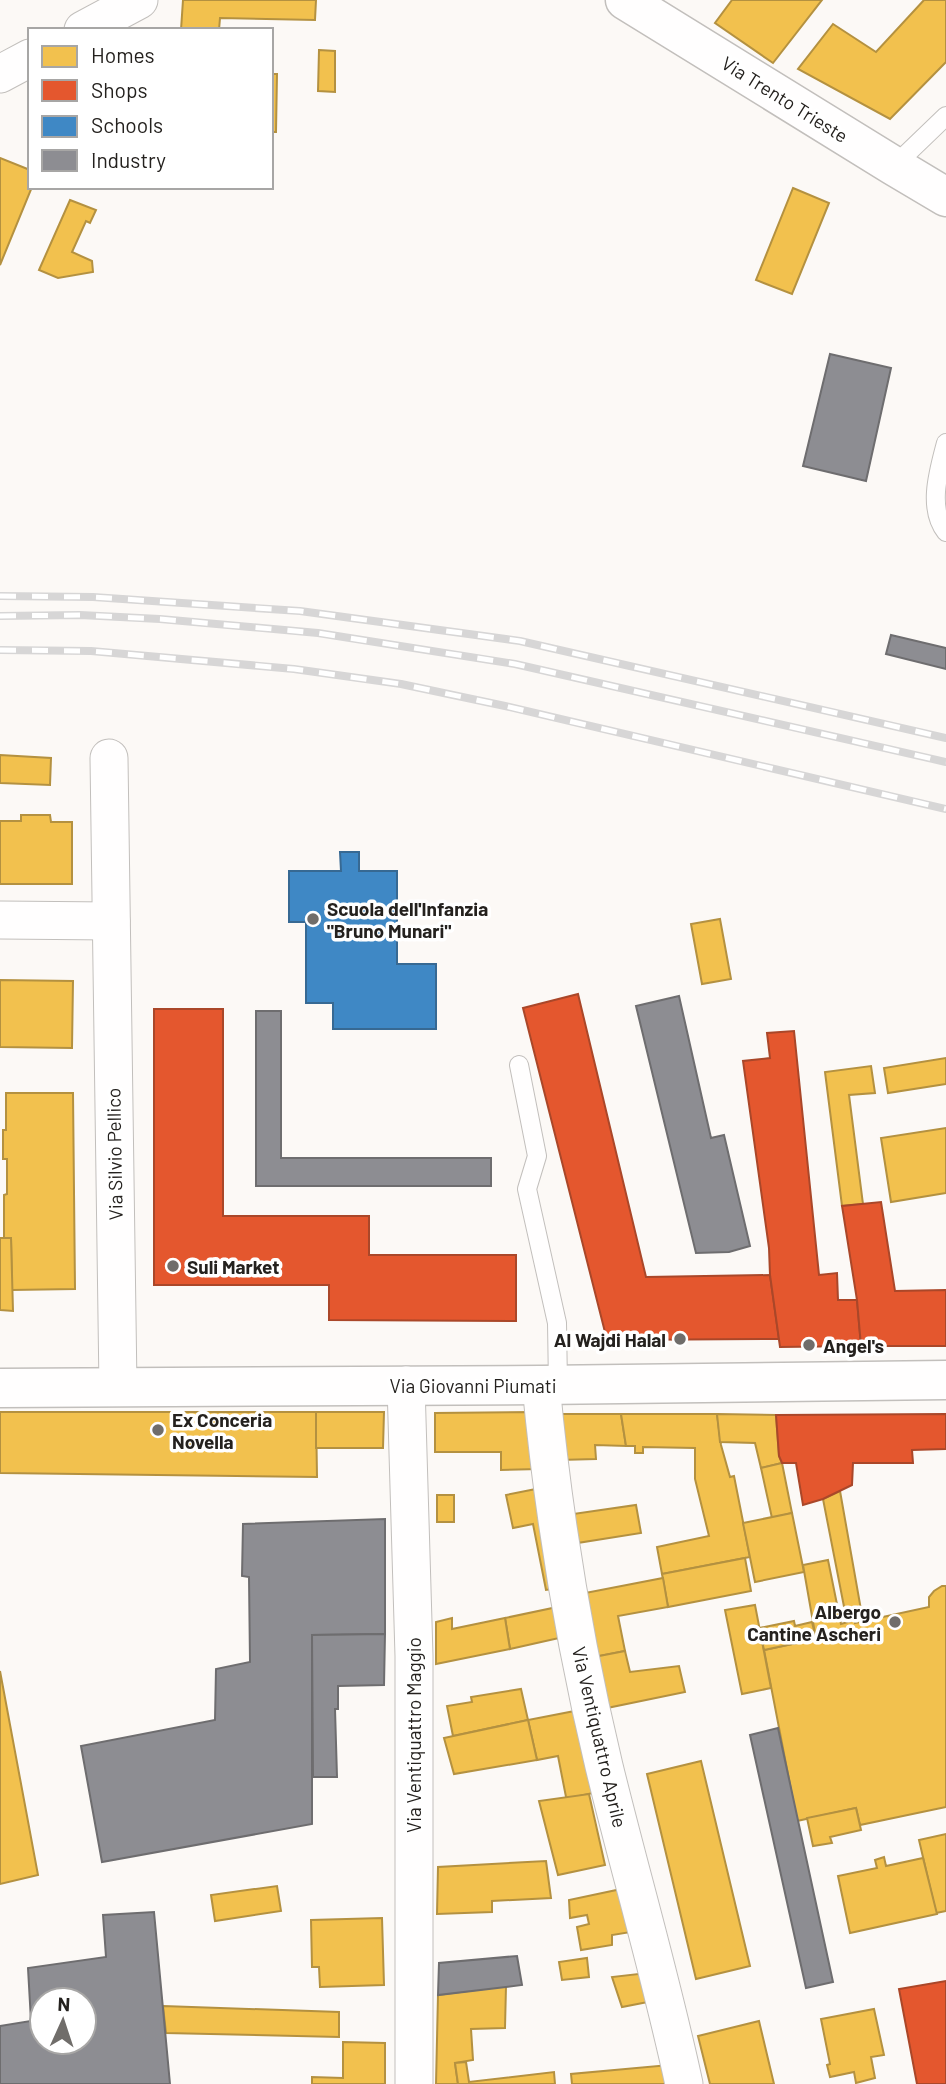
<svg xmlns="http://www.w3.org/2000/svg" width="946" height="2084" font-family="Barlow,sans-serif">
<rect width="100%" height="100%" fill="#fcf9f6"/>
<g fill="#f2c14e" stroke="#b49140" stroke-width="2">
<path d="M183 0H316L315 20 220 18 219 30H181Z"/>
<path d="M732 0H822L773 63 715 23Z"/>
<path d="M924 0H946V62L890 119 798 69 833 24 876 52Z"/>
<path d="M319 50 335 51V92L318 91Z"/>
<path d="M271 74H277L276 132H271Z"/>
<path d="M0 158 30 170V187H32L0 265Z"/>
<path d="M793 188 829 203 792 294 756 280Z"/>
<path d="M70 200 96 210 90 223 86 221 72 252 92 261 93 272 58 278 39 270Z"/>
<path d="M0 755 51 758 50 785 0 783Z"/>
<path d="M21 815H50L51 822H72V884H0V821H21Z"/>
<path d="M720 919 731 979 702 984 691 924Z"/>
<path d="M0 980 73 981 72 1048 0 1047Z"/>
<path d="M946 1058V1084L888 1093 884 1068Z"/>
<path d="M871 1066 875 1093 849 1095 863 1204 842 1206 825 1072Z"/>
<path d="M6 1093H73L75 1289 12 1290 11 1238H4V1195L7 1194V1159H3V1130H6Z"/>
<path d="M946 1128V1193L891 1202 881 1138Z"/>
<path d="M0 1238H11L13 1311 0 1310Z"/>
<path d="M0 1412H316L317 1477 0 1473Z"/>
<path d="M316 1412H384L383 1448H316Z"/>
<path d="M532 1412 539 1469 501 1470V1452H435V1413Z"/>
<path d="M557 1414H621L626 1446 595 1445 596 1459 559 1460Z"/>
<path d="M621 1414H717L721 1445 730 1477 734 1476 750 1557 662 1574 657 1547 709 1536 695 1479V1448L643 1447V1453H635V1446H626Z"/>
<path d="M717 1414 776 1415 779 1456 782 1463 761 1468 755 1443 720 1442Z"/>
<path d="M782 1463 792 1513 772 1518 761 1468Z"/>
<path d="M541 1488 561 1588 546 1590 533 1524 513 1528 506 1495Z"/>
<path d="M840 1491 863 1621 855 1623V1620L847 1622 823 1499Z"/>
<rect x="437" y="1495" width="17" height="27"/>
<path d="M636 1505 641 1533 571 1544 566 1515Z"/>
<path d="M792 1513 804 1572 755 1582 743 1523Z"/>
<path d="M745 1558 751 1591 668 1607 662 1574Z"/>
<path d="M828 1560 841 1624 855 1620V1623L929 1607V1597L934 1591 942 1586H946V1807L860 1825 856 1808 797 1821 764 1650 816 1639 803 1565Z"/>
<path d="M663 1578 668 1607 618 1616 625 1651 594 1657 580 1594Z"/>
<path d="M755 1605 771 1688 742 1694 725 1610Z"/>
<path d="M562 1606 568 1636 510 1649 505 1618Z"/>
<path d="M452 1618V1629L505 1618 510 1649 436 1664V1622Z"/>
<path d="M794 1621 795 1626 812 1622 816 1639 764 1650 759 1628Z"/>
<path d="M625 1651 630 1672 679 1666 685 1692 607 1708 594 1657Z"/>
<path d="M0 1671 38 1875 0 1884Z"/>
<path d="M521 1689 528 1720 453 1736 447 1706 472 1702 471 1697Z"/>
<path d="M585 1709 602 1791 570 1798 566 1797 558 1756 537 1760 528 1720Z"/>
<path d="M528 1720 537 1760 454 1774 444 1738Z"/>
<path d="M701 1761 750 1966 696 1979 647 1774Z"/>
<path d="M589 1794 605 1865 558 1875 539 1801Z"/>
<path d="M856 1808 861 1830 830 1837 832 1843 813 1846 807 1818Z"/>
<path d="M946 1834V1911L936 1913 919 1840Z"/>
<path d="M884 1857 886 1866 923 1858 937 1914 850 1933 838 1876 877 1868 875 1860Z"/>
<path d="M546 1861 551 1898 492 1901V1912L437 1914 438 1867Z"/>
<path d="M277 1886 281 1911 215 1921 211 1895Z"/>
<path d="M626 1888 637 1931 612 1935V1945L581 1950 577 1927 589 1924 587 1915 570 1918 569 1900Z"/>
<path d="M382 1918 384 1985 320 1987 319 1967H312L311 1920Z"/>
<path d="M587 1958 589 1977 562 1980 559 1962Z"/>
<path d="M647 1973 653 2001 622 2007 612 1977Z"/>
<path d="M506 1986 505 2028 471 2029 473 2060 455 2063 458 2084H436L438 1995Z"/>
<path d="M163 2006 339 2012V2037L166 2033Z"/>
<path d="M874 2009 884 2055 871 2057 875 2078 856 2083 854 2072 830 2077 827 2065 830 2064 821 2019Z"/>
<path d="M759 2021 774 2084H710L698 2036Z"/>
<path d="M343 2042 385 2043V2084H312V2077L343 2078Z"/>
<path d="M466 2062 469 2082 554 2072 555 2084H458L455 2063Z"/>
<path d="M669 2065 672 2084H572L571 2074Z"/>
</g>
<g fill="#e4572e" stroke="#aa4729" stroke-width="2">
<path d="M578 994 646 1277 770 1275 779 1339 607 1340 523 1008Z"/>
<path d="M154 1009H223V1216H369V1255H516V1321L329 1320V1285H154Z"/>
<path d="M794 1031 819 1275 837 1273 838 1300H857L861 1346 780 1347 770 1275 769 1248 743 1061 770 1058 767 1033Z"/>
<path d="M881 1202 895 1291 946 1290V1346H861L857 1300 842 1206Z"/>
<path d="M946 1414V1449L912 1450 913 1463H853L852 1485 823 1499 803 1505 796 1463H782L779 1456 776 1415Z"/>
<path d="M946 1981V2084H917L899 1989Z"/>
</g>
<path fill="#3f88c5" stroke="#376993" stroke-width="2" d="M340 852H359V871H397V964H436V1029H333V1003H306V922H289V871H341Z"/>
<g fill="#8d8d92" stroke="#6e6d6f" stroke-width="2" fill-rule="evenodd">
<path d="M830 354 891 368 866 481 803 466Z"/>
<path d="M891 635 946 648V669L886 654Z"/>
<path d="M679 996 711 1138 724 1135 750 1246 729 1252 696 1253 636 1006Z"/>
<path d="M256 1011H281V1158H491V1186H256Z"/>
<path d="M385 1519V1634L312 1635V1824L102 1862 81 1746 215 1720 216 1669 250 1662 249 1577 242 1576 243 1524Z"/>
<path d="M385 1634 384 1685 338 1686V1709H335L337 1777H313L312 1635Z"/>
<path d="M778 1728 833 1982 806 1988 750 1735Z"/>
<path d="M154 1912 170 2084H0V2026L31 2021 28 1968 106 1957 103 1915ZM42 2000H84V2042H42Z"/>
<path d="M517 1956 522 1985 438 1995 439 1963Z"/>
</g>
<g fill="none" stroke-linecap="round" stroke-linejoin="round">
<g stroke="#c2bfbc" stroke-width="20">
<g id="lane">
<path d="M894 166 946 116"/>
<path d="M946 443C939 470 927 508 946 532"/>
<path d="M519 1065 537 1156 527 1189 557 1323 558 1385"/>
</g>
</g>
<g stroke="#c2bfbc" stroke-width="39">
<g id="street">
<path d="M83 30 139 0"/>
<path d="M0 74 30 58"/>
<path d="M109 758 118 1387"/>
<path d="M0 920 111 921"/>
<path d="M406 1385 414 1656V2084"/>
<path d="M541 1385C553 1513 574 1641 604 1766 630 1872 661 1977 684 2084"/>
</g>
</g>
<g stroke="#c2bfbc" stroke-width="41">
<g id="secondary">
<path d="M625 0 894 166 946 197"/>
<path d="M0 1388 541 1385 946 1380"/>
</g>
</g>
<use href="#lane" stroke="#fffefe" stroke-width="18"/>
<use href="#street" stroke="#fffefe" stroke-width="37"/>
<use href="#secondary" stroke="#fffefe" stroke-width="38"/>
<g stroke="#d7d6d6" stroke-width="8">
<g id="rail">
<path d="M0 596 93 597 300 611 520 641 946 738"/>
<path d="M0 616 80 615 160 619 318 633 515 664 946 762"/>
<path d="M0 650 91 651 294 669 401 684 505 706 946 809"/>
</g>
</g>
<use href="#rail" stroke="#fff" stroke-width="5" stroke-dasharray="16" stroke-linecap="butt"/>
</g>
<g fill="#706d6a" stroke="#fff" stroke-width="2.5">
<circle cx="313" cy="919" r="7"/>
<circle cx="173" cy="1266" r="7"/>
<circle cx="680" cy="1339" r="7"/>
<circle cx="809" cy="1345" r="7"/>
<circle cx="158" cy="1430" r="7"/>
<circle cx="895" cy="1622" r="7"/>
</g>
<g text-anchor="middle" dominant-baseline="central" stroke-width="7" stroke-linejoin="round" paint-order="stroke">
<g font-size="19" fill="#24211e" stroke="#fff">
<text transform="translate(785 99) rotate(32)">Via Trento Trieste</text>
<text transform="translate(114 1154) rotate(-91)">Via Silvio Pellico</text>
<text x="473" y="1385">Via Giovanni Piumati</text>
<text transform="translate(413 1735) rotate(-90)">Via Ventiquattro Maggio</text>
<text transform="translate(600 1737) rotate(77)">Via Ventiquattro Aprile</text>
</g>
<g font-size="19" font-weight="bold" fill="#24211e" stroke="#fff" text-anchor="start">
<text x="327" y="908">Scuola dell'Infanzia<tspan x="327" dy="22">"Bruno Munari"</tspan></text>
<text x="187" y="1266">Suli Market</text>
<text x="666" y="1339" text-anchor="end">Al Wajdi Halal</text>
<text x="823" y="1345">Angel's</text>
<text x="172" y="1419">Ex Conceria<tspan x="172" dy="22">Novella</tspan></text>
<text x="881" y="1611" text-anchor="end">Albergo<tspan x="881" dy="22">Cantine Ascheri</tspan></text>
</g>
</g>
<rect x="28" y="28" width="245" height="161" fill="#ffffff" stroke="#a7a6a5" stroke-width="2"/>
<rect x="42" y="46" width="35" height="21" fill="#f2c14e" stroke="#a7a6a5" stroke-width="2"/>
<text x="91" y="63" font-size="21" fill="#24211e">Homes</text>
<rect x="42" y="80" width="35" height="21" fill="#e4572e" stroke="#a7a6a5" stroke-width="2"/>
<text x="91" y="98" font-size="21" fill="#24211e">Shops</text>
<rect x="42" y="116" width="35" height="21" fill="#3f88c5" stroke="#a7a6a5" stroke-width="2"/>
<text x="91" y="133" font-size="21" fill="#24211e">Schools</text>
<rect x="42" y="150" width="35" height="21" fill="#8d8d92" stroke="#a7a6a5" stroke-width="2"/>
<text x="91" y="168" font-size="21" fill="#24211e">Industry</text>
<g transform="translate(63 2021) rotate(3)"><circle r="33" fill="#ffffff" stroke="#a7a6a5" stroke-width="2"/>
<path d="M0-5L12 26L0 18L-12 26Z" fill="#706d6a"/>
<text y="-10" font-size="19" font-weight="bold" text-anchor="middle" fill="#24211e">N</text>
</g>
</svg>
